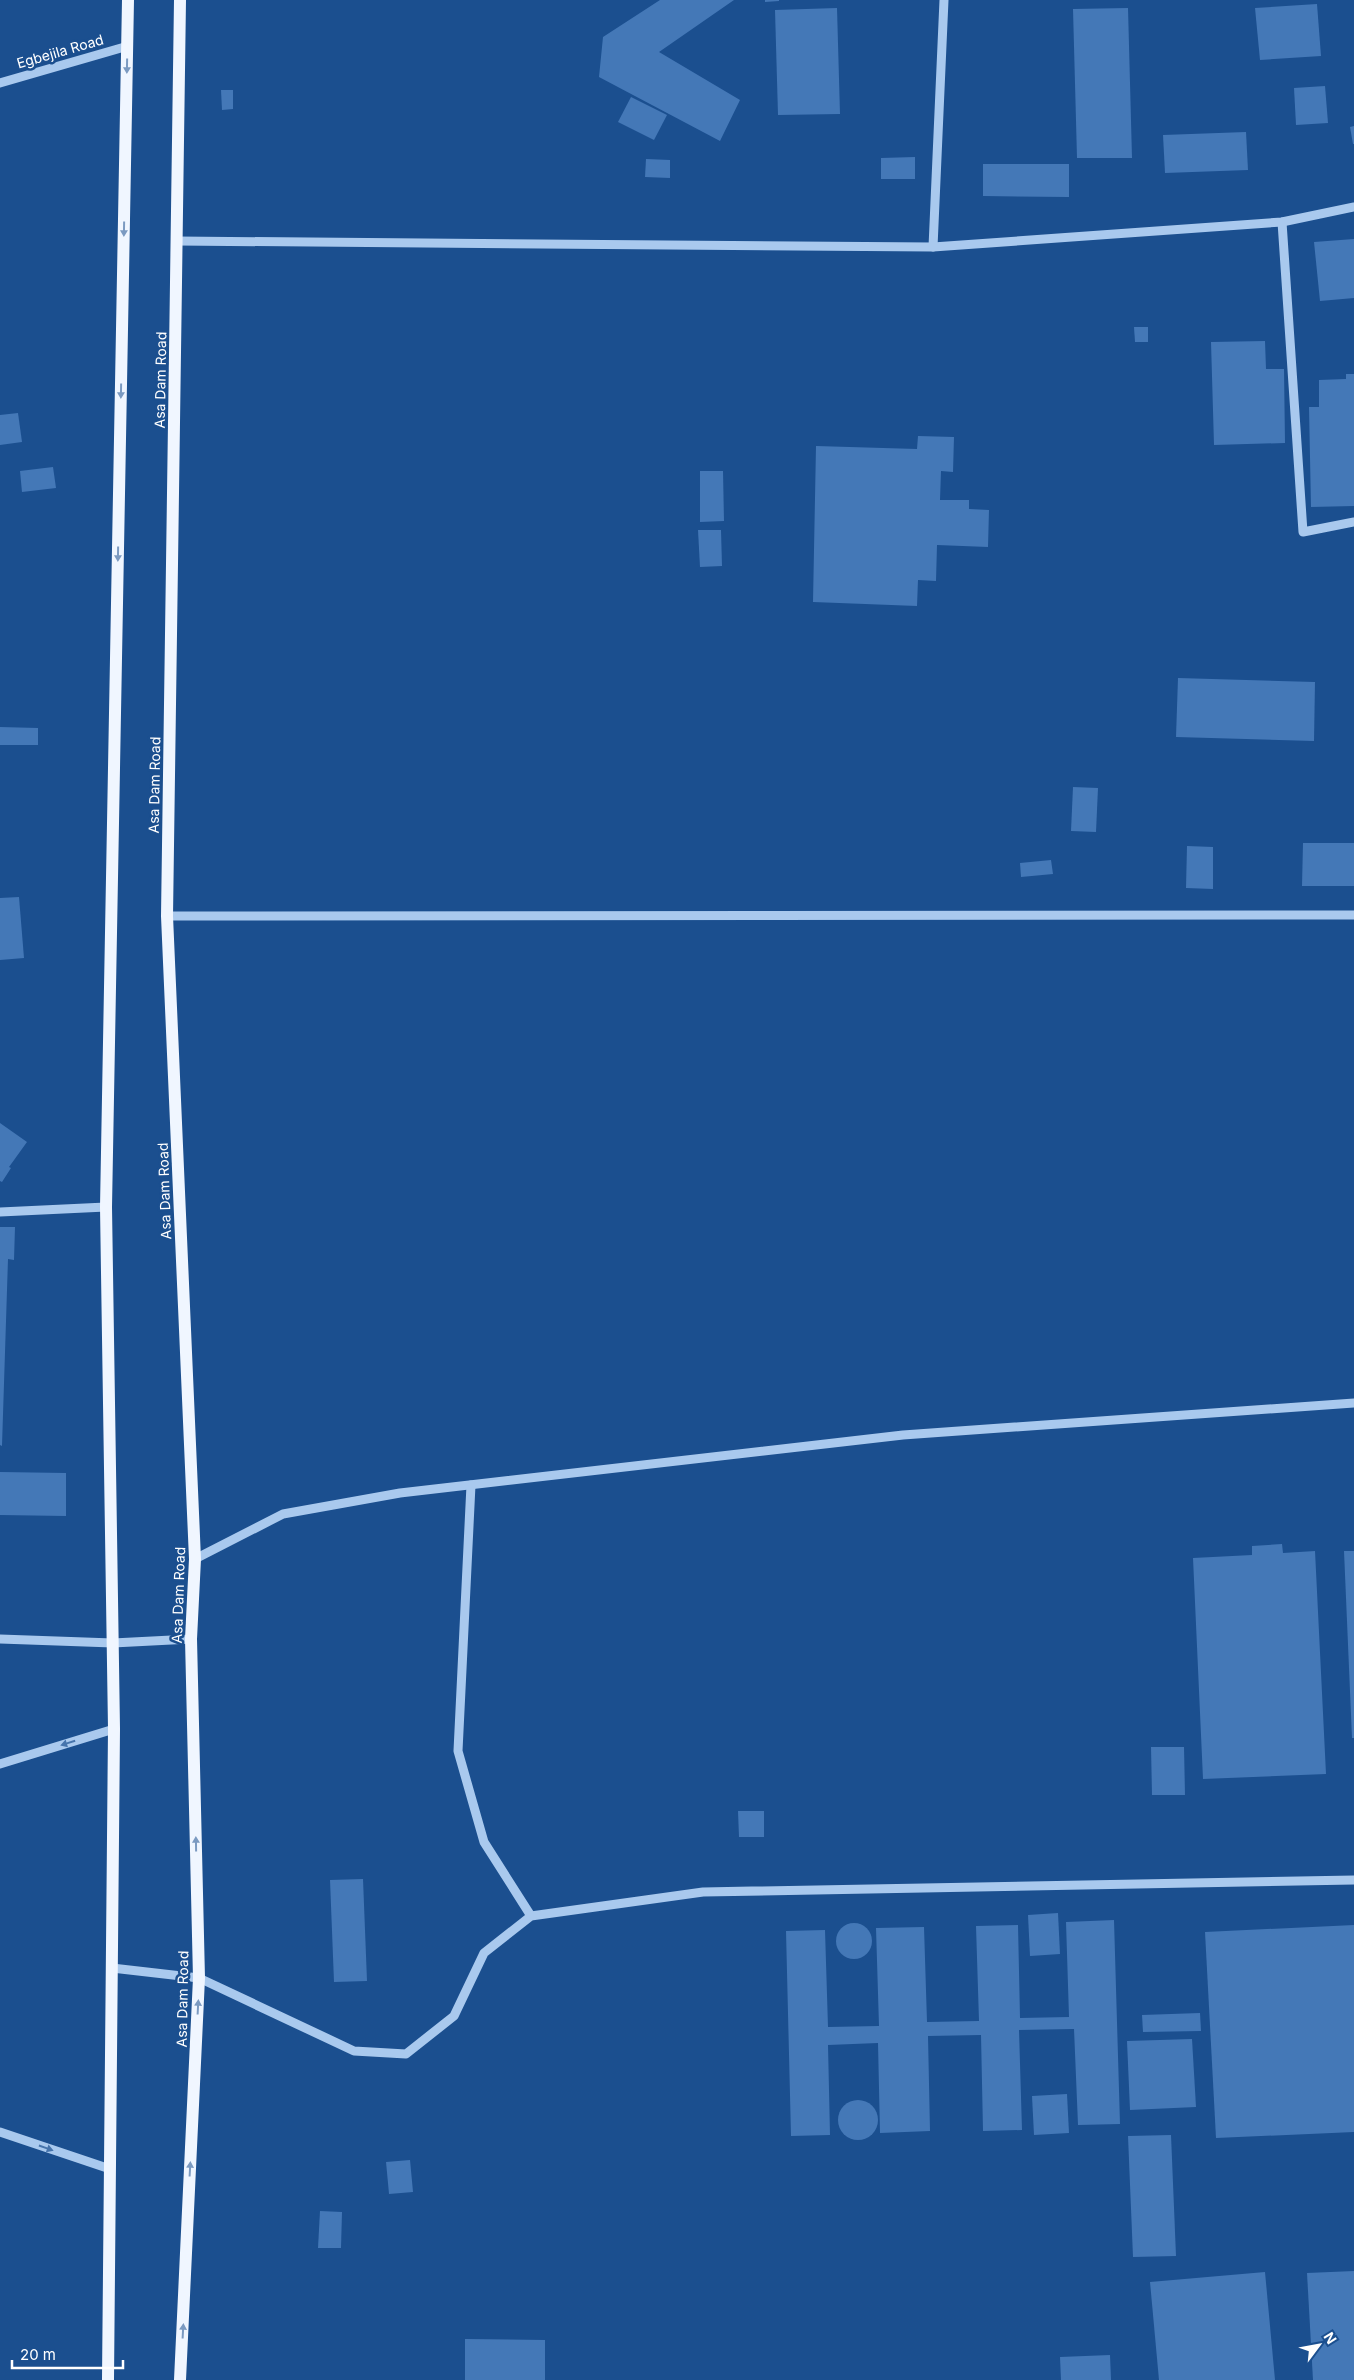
<svg xmlns="http://www.w3.org/2000/svg" width="1354" height="2380" font-family="Inter,sans-serif">
<rect width="100%" height="100%" fill="#1b4f8f"/>
<g fill="#4478b7">
<path d="M660 0H734L659 52 740 100 720 141 599 77 603 37Z"/>
<path d="M765 0H779V1L765 2Z"/>
<path d="M1317 4 1321 56 1260 60 1255 8Z"/>
<path d="M837 8 840 114 778 115 775 10Z"/>
<path d="M1128 8 1132 158H1077L1073 9Z"/>
<path d="M1325 86 1328 123 1296 125 1294 88Z"/>
<path d="M221 90H233V109L222 110Z"/>
<path d="M631 97 667 115 654 140 618 122Z"/>
<path d="M1354 126V144H1353L1350 127Z"/>
<path d="M1246 132 1248 170 1165 173 1163 135Z"/>
<path d="M915 157V179H881V158Z"/>
<path d="M646 159 670 160V178L645 177Z"/>
<path d="M983 164H1069V197L983 196Z"/>
<path d="M1354 239V298L1320 301 1314 242Z"/>
<path d="M1134 327H1148V342H1135Z"/>
<path d="M1265 341 1266 369H1284L1285 443 1214 445 1211 342Z"/>
<path d="M1346 374H1354V506L1311 507 1309 407H1319V380L1346 379Z"/>
<path d="M18 413 22 442 0 445V415Z"/>
<path d="M918 436 954 437 953 472 941 471 940 500H969V509L989 510 988 547 937 545 936 581 918 580 917 606 813 602 816 446 917 449Z"/>
<path d="M53 467 56 488 22 492 20 471Z"/>
<path d="M700 471H723L724 521 700 522Z"/>
<path d="M698 530H721L722 566 700 567Z"/>
<path d="M1178 678 1315 682 1314 741 1176 737Z"/>
<path d="M0 727 38 728V745H0Z"/>
<path d="M1073 787 1098 788 1096 832 1071 831Z"/>
<path d="M1303 843H1354V886H1302Z"/>
<path d="M1187 846 1213 847V889L1186 888Z"/>
<path d="M1051 860 1053 874 1021 877 1020 863Z"/>
<path d="M19 897 24 958 0 960V898Z"/>
<path d="M0 1123 27 1142 9 1167 11 1168 2 1182 0 1181Z"/>
<path d="M0 1227H15L14 1260 8 1259 2 1446 0 1445Z"/>
<path d="M0 1472 66 1473V1516L0 1515Z"/>
<path d="M1282 1544 1283 1553 1315 1551 1326 1774 1203 1779 1193 1558 1252 1555V1546Z"/>
<path d="M1344 1551H1354V1738H1352Z"/>
<path d="M1151 1747H1184L1185 1795H1152Z"/>
<path d="M738 1811H764V1837H739Z"/>
<path d="M363 1879 367 1981 334 1982 330 1880Z"/>
<path d="M1058 1913 1060 1954 1030 1956 1028 1915Z"/>
<path d="M1114 1920 1120 2124 1078 2125 1074 2029 1019 2030 1022 2130 983 2131 981 2035 928 2036 930 2131 880 2133 878 2043 828 2045 830 2135 791 2136 786 1931 825 1930 828 2027 879 2026 876 1928 924 1927 927 2022 979 2021 976 1926 1018 1925 1020 2018 1069 2017 1066 1922Z"/>
<circle cx="854" cy="1941" r="18"/>
<path d="M1354 1925V2132L1216 2138 1205 1932Z"/>
<path d="M1200 2013 1201 2031 1143 2032 1142 2015Z"/>
<path d="M1192 2039 1196 2107 1130 2110 1127 2041Z"/>
<path d="M1067 2094 1069 2133 1034 2135 1032 2096Z"/>
<circle cx="858" cy="2120" r="20"/>
<path d="M1171 2135 1176 2256 1133 2257 1128 2136Z"/>
<path d="M410 2160 413 2192 389 2194 386 2162Z"/>
<path d="M320 2211 342 2212 341 2248H318Z"/>
<path d="M1354 2271V2380H1313L1307 2273Z"/>
<path d="M1265 2272 1275 2380H1159L1150 2282Z"/>
<path d="M465 2339 545 2340V2380H465Z"/>
<path d="M1110 2355 1111 2380H1061L1060 2357Z"/>
</g>
<g fill="none" stroke-linecap="round" stroke-linejoin="round">
<g stroke="#a9c9ee" stroke-width="9">
<path d="M0 83 128 46"/>
<path d="M1282 222 1303 532 1354 522"/>
<path d="M177 241 933 247 1282 222 1354 207"/>
<path d="M933 247 944 0"/>
<path d="M167 916 1354 915"/>
<path d="M0 1212 106 1207"/>
<path d="M471 1485 458 1751 484 1842 531 1916"/>
<path d="M195 1559 283 1514 400 1493 903 1435 1354 1403"/>
<path d="M0 1639 113 1643 191 1639"/>
<path d="M0 1764 114 1729"/>
<path d="M112 1968 199 1978 354 2051 406 2054 454 2016 484 1953 531 1916 703 1892 1354 1880"/>
<path d="M0 2132 110 2169"/>
</g>
<g stroke="#f0f6ff" stroke-width="12">
<path d="M180 0 167 916 195 1559 191 1639 199 1978 180 2380"/>
<path d="M108 2380 114 1729 106 1207 128 0"/>
</g>
</g>
<defs><path id="oneway-solid" d="M-6-.8H1V-3.2L6.5 0L1 3.2V.8H-6Z" transform="scale(1.25)"/></defs>
<g fill="#7b9ac1">
<use href="#oneway-solid" transform="translate(127 66) rotate(91)"/>
<use href="#oneway-solid" transform="translate(124 229) rotate(91)"/>
<use href="#oneway-solid" transform="translate(121 391) rotate(91)"/>
<use href="#oneway-solid" transform="translate(118 554) rotate(91)"/>
<use href="#oneway-solid" transform="translate(196 1844) rotate(-91)"/>
<use href="#oneway-solid" transform="translate(198 2007) rotate(-87)"/>
<use href="#oneway-solid" transform="translate(190 2169) rotate(-87)"/>
<use href="#oneway-solid" transform="translate(183 2331) rotate(-87)"/>
</g>
<g fill="#4674ac">
<use href="#oneway-solid" transform="translate(68 1743) rotate(163)"/>
<use href="#oneway-solid" transform="translate(46 2148) rotate(19)"/>
</g>
<g text-anchor="middle" dominant-baseline="central" stroke-width="5" stroke-linejoin="round" paint-order="stroke">
<g font-size="14" fill="#fff" stroke="#1b4f8f">
<text transform="translate(60 51) rotate(-16)">Egbejila Road</text>
<text transform="translate(160 380) rotate(-89)">Asa Dam Road</text>
<text transform="translate(154 785) rotate(-89)">Asa Dam Road</text>
<text transform="translate(164 1191) rotate(-92)">Asa Dam Road</text>
<text transform="translate(178 1595) rotate(-88)">Asa Dam Road</text>
<text transform="translate(182 1999) rotate(-89)">Asa Dam Road</text>
</g>
</g>
<g transform="translate(1319 2345) rotate(58)" stroke="#1b4f8f" stroke-width="4" paint-order="stroke">
<path d="M0-4L9 19L0 12L-9 19Z" fill="#ffffff"/>
<text y="-8" font-size="14" font-weight="bold" text-anchor="middle" fill="#ffffff">N</text>
</g>
<path d="M12 2360v8h111v-8" fill="none" stroke="#ffffff" stroke-width="2.5"/>
<text x="20" y="2360" font-size="15" fill="#ffffff" stroke="#1b4f8f" stroke-width="4" paint-order="stroke">20 m</text>
</svg>
